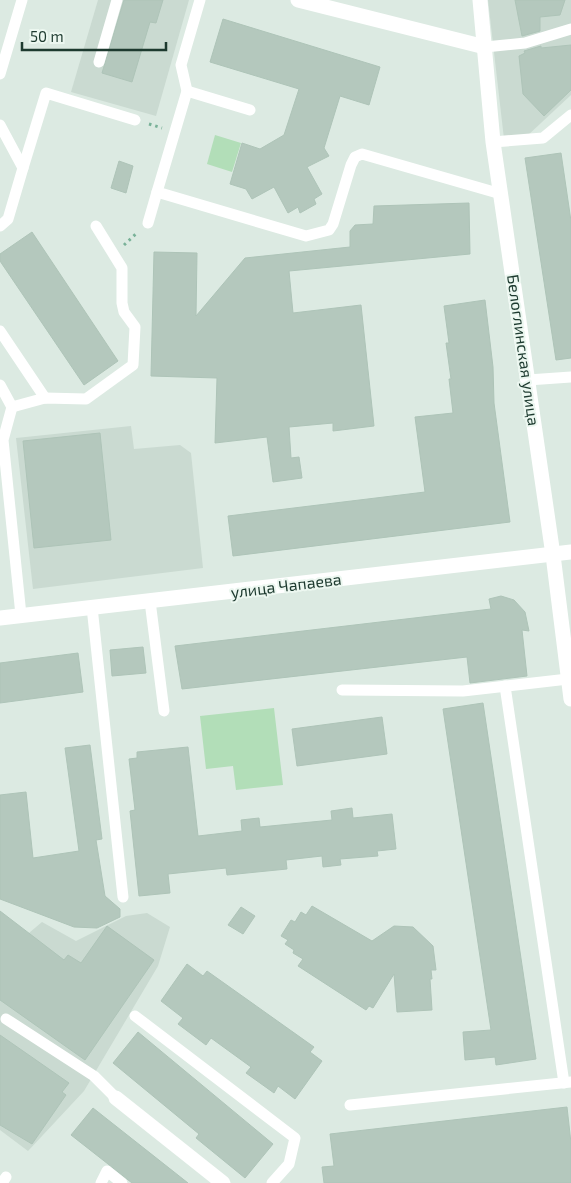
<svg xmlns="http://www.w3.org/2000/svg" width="571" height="1183" font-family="'Exo 2',sans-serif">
<rect width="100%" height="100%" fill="#dceae2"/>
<g fill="#cadad1">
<path d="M98 0H189L156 116 71 92Z"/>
<path d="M488 0H571V95L526 137 504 139Z"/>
<path d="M131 426 134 449 180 445 191 453 203 568 33 589 16 438Z"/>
<path d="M147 913 170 927 158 966 84 1091 28 1151 0 1130V971L29 933 42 922 76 941 126 916Z"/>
</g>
<g fill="#b2deb8">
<path d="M215 135 241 143 232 172 207 164Z"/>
<path d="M274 708 283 785 236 790 233 766 206 769 200 716Z"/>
</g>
<g fill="#b4c8bd" stroke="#aec4b8">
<path d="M124 0H163L156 23 150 22 132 82 102 73Z"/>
<path d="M515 0H565L560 15 540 17V31L522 36Z"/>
<path d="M223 19 380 67 369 105 340 96 324 148 329 156 307 167 322 194 314 199 316 204 300 213 298 207 288 213 274 187 252 199 246 189 230 184 242 143 260 149 284 135 299 89 210 62Z"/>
<path d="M571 45V90L544 116 523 94 519 56 525 53 524 51 541 46V48Z"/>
<path d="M561 153 571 221V358L556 360 525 158Z"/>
<path d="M119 161 133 166 126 193 111 188Z"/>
<path d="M469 203 470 254 289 271 293 313 361 305 374 426 333 431V423L289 427 291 458 299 457 302 478 273 482 267 437 215 443 217 378 151 376 154 252 197 253 196 316 245 258 350 247V231L355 225 373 224 374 206Z"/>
<path d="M32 232 118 361 84 385 0 261V254Z"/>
<path d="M485 300 493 367 494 403 510 522 233 556 228 516 425 492 415 417 453 413 449 379H451L446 343H449L444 306Z"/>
<path d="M100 433 111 540 34 548 23 441Z"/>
<path d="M501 596 514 600 525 612 529 631 522 630 527 676 470 683 467 657 182 689 175 646 491 609 489 599Z"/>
<path d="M143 647 146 673 112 676 110 650Z"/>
<path d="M78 653 83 692 0 703V663Z"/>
<path d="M483 703 536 1059 496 1065 495 1057 465 1060 463 1032 491 1030 443 709Z"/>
<path d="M382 717 387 754 297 766 292 729Z"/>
<path d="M90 745 102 839 96 840 105 896 120 909V917L97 928 74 927 0 899V795L26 792 33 858 79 851 65 748Z"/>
<path d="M188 747 198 836 242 831 241 820 259 818 260 827 332 820 331 811 352 808 353 818 392 814 396 849 377 851 378 856 340 859 341 865 323 867 322 856 286 860 287 869 227 875 226 868 168 874 170 893 139 896 130 811 135 810 129 759 137 758V752Z"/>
<path d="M312 906 372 941 394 926 413 927 433 946 436 970H431L432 979H430L432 1010 397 1012 394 974 373 1008 369 1006 366 1010 298 966 303 959 293 953 294 950 285 944 288 940 281 936 291 920 295 922 301 912 306 915Z"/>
<path d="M241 907 255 916 243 934 228 925Z"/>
<path d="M0 911 64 960 68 955 81 963 107 926 154 960 85 1060 0 1000Z"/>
<path d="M187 964 203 976 207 971 314 1047 310 1052 322 1061 295 1099 278 1086 274 1093 246 1073 251 1067 211 1038 206 1045 178 1024 183 1018 161 1001Z"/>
<path d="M138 1032 273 1144 245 1178 196 1138 199 1134 113 1063Z"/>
<path d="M0 1035 69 1083 62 1092 66 1095 32 1144 0 1125Z"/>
<path d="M567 1107 571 1143V1183H324L322 1167 334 1166 330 1134Z"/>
<path d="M93 1108 188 1183H132L108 1164 71 1135Z"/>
</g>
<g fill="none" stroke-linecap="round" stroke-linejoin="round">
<g stroke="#79b198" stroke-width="3" stroke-dasharray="2.5 4" stroke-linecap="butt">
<path d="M149 124 162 128"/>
<path d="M124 245 138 232"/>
</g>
<g stroke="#fff" stroke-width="11">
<path d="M200 0 181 65 187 91 157 192 306 236 329 230 333 224 351 165 355 157 362 154 501 194"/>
<path d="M485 47 525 43 571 29"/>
<path d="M99 62 117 0"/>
<path d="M0 74 22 0"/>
<path d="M187 91 250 110"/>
<path d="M0 125 23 168 8 219 0 226"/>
<path d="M493 142 543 138 571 115"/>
<path d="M23 168 46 93 135 120"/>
<path d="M148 223 157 192"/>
<path d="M0 331 45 398"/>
<path d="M528 380 571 377"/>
<path d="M0 385 12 407 3 440 21 615"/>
<path d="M12 407 45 398 86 399 133 365 135 327 124 312 122 303V268L96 226"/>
<path d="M150 601 164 711"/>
<path d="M92 607 123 897"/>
<path d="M505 686 564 1083"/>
<path d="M342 690 463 691 568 679"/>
<path d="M135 1016 295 1138 289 1164 272 1183"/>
<path d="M6 1019 94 1076 116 1098"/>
<path d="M350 1105 571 1082"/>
<path d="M2 1183 6 1177"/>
<path d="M101 1183 107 1171 122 1183"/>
</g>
<g stroke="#fff" stroke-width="15">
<path d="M298 0 485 47"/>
<path d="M480 0 493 142 553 555 571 699"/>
<path d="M116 1098 223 1183"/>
</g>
<path stroke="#fff" stroke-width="15" d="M0 618 571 552"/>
</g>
<g text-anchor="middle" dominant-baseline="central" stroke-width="4" stroke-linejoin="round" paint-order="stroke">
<g font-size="16" fill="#1d3a2f" stroke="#ecf7f0">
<text transform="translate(524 350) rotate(82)">Белоглинская улица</text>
<text transform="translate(286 585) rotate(-7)">улица Чапаева</text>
</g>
</g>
<path d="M22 42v8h144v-8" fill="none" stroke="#1d3a2f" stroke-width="2.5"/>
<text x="30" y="42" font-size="15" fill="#1d3a2f" stroke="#ecf7f0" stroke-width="4" paint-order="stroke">50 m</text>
</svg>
